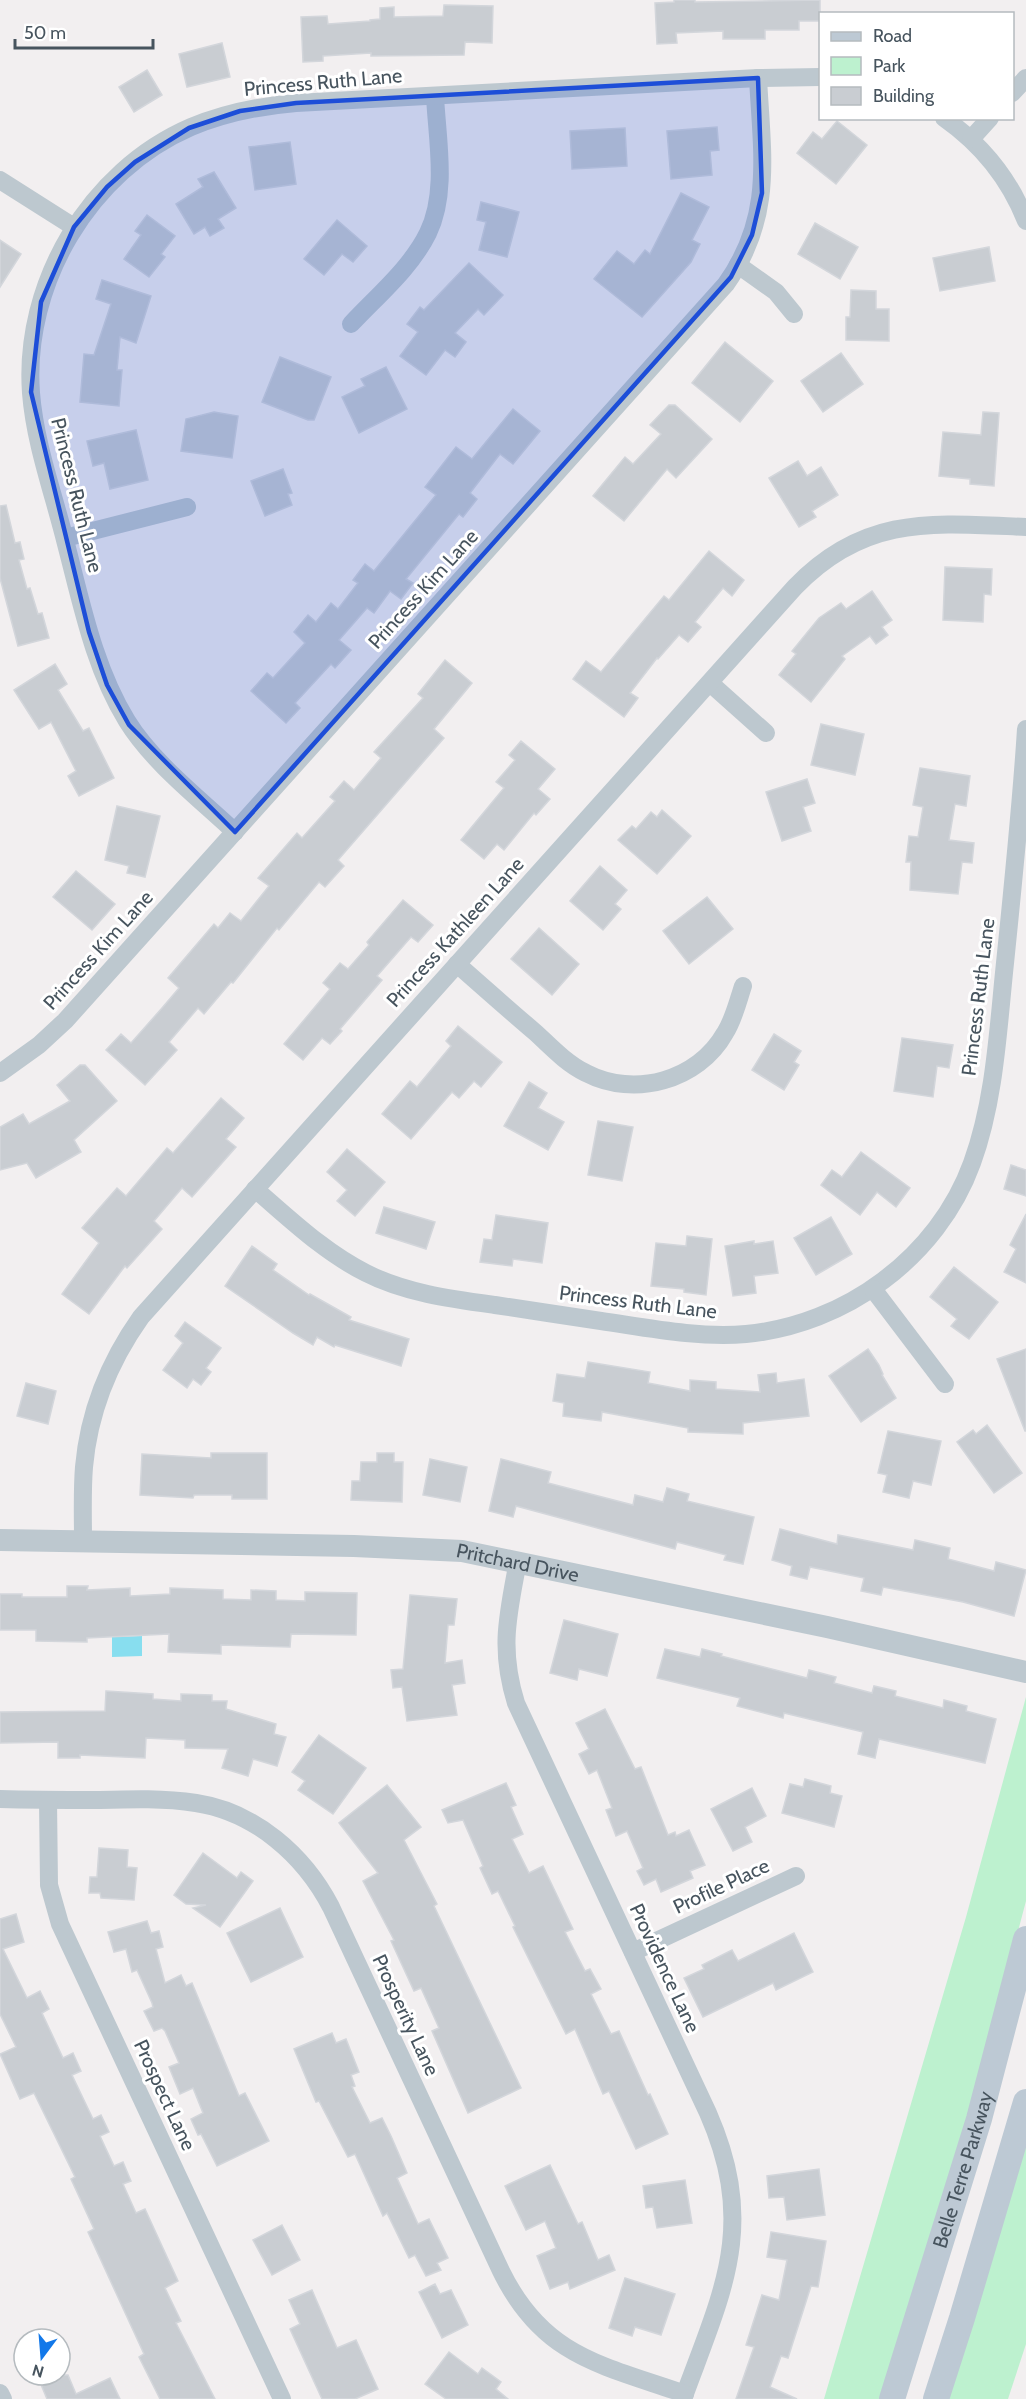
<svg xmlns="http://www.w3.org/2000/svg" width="1026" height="2399" font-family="Cabin,sans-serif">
<rect width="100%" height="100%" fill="#f2eff0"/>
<g fill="#bdf1cf">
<path d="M1026 1697V1901L975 2093 881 2399H824L966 1917Z"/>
<path d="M1026 2140V2344L1008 2399H947Z"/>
</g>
<path fill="#88deef" d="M142 1636V1656L112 1657V1637Z"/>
<g fill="#c9cdd2" stroke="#d3d6db" stroke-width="1.5">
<path d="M674 0H695V2L820 0V21H799V30H765V39H723V31L676 33 677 43 657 44 655 3 674 2Z"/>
<path d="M444 5 493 6 492 43 465 42 464 55 371 56V53L323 56V61L303 62 301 17 327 16 328 24 370 21V20L380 19V8L394 7V17L443 16Z"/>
<path d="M222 43 230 77 187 87 179 54Z"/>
<path d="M147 70 162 95 134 112 119 87Z"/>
<path d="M837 121 867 145 836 184 797 153 813 132 822 139Z"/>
<path d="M717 127 719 150 710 151 712 175 671 179 667 131Z"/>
<path d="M625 128 627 166 572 169 570 131Z"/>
<path d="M290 142 296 184 255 190 249 147Z"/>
<path d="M214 172 236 208 218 219 224 228 210 236 205 227 194 234 176 204 203 187 198 179Z"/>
<path d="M681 193 709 207 692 240 700 244 691 262 642 317 594 279 617 251 634 264 645 250 650 254Z"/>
<path d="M481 202 519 212 507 257 479 250 486 222 477 220Z"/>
<path d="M147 215 175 236 161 254 165 257 149 277 124 259 141 235 135 231Z"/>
<path d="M337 220 367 246 353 262 342 254 324 275 304 259Z"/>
<path d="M815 223 858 247 840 279 798 254Z"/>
<path d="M0 240 21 254 0 287Z"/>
<path d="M989 247 995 281 940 291 933 258Z"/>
<path d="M469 263 503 295 484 315 478 309 455 333 466 342 455 357 445 350 426 375 400 356 418 332 407 324 420 307 424 310Z"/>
<path d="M102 280 151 296 136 343 120 337 117 370H122L119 406 80 402 84 354 94 355 111 304 96 299Z"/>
<path d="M851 290 876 291V309H889V341L846 340V317H850Z"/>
<path d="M725 342 773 381 740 422 692 383Z"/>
<path d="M841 353 863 384 823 412 801 381Z"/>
<path d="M280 357 331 377 314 420H308L262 402Z"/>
<path d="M386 367 407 409 359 433 342 397 365 386 361 379Z"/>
<path d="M669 405H675L712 439 676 478 667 469 624 521 593 496 625 457 633 464 661 434 650 425Z"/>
<path d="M513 409 540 431 513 464 500 454 470 493 477 499 463 517 459 514 406 579 413 583 401 599 390 591 374 613 367 608 339 640 351 650 335 668 331 664 295 703 300 708 286 723 251 691 267 673 273 678 305 643 294 632 308 615 316 622 331 603 338 609 358 583 353 580 365 564 374 571 436 495 425 487 456 447 472 459Z"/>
<path d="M214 412 238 416 232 458 181 451 186 419Z"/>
<path d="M983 412 999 413 994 486 970 484V479L939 476 943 432 981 435Z"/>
<path d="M136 430 148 480 110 489 104 463 93 466 87 441Z"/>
<path d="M798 461 807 476 821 467 838 495 812 511 816 517 799 527 769 478Z"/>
<path d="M283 469 292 493 288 494 292 505 265 516 251 481Z"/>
<path d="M6 505 15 543 20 542 24 559 19 560 27 589 30 588 38 614 42 613 49 638 18 646 0 578V506Z"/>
<path d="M709 551 744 580 732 596 723 588 695 622 701 627 688 642 679 635 658 659 657 658 630 693 638 698 624 717 573 679 586 661 601 672 664 596 669 600Z"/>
<path d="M945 567 992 569 991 595 984 594 983 622 943 620Z"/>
<path d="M872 591 892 620 882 627 888 635 876 644 870 636 842 656 845 659 811 702 779 675 796 654 792 651 819 618 841 603 846 609Z"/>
<path d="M445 660 472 683 434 729 444 738 338 860 344 866 325 887 319 882 279 930 277 928 233 983 231 982 204 1014 198 1008 169 1042 177 1050 145 1085 106 1050 121 1034 131 1043 162 1008 179 988 168 978 214 924 218 928 230 913 241 921 269 886 258 878 297 833 302 838 335 801 330 797 344 781 354 790 381 758 374 752 423 698 418 694Z"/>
<path d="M55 664 67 684 58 690 83 731 89 728 114 778 79 796 68 776 76 771 51 722 39 729 14 690Z"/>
<path d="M821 724 864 734 855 775 811 765Z"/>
<path d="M521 741 555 769 538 789 550 799 536 815 534 813 504 850 497 844 484 859 461 840 504 788 496 782 515 760 509 755Z"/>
<path d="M920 768 970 776 966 806 955 804 949 840 974 843 972 863 962 862 958 894 910 890 911 862H906L909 836 918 837 923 807 913 805Z"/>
<path d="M807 779 815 803 803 807 811 831 782 841 766 792Z"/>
<path d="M117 806 160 816 145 877 127 873 129 866 105 860Z"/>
<path d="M662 810 691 836 657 874 618 840 632 826 636 829 651 812 657 817Z"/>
<path d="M600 866 627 890 615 904 621 909 603 930 570 901Z"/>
<path d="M76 871 115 904 92 930 53 897Z"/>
<path d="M707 897 733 929 689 964 663 931Z"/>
<path d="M403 900 433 925 418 942 411 937 377 976 382 980 340 1029 342 1031 330 1044 322 1038 303 1060 284 1044 330 989 323 983 340 963 348 969 369 945 367 942Z"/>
<path d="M539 928 579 964 552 995 511 959Z"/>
<path d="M458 1026 502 1062 481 1087 474 1081 459 1098 452 1092 411 1139 382 1114 410 1081 417 1087 451 1046 446 1041Z"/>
<path d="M774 1034 801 1051 794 1062 799 1065 784 1090 752 1070Z"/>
<path d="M902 1038 953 1045 949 1068 937 1066 933 1097 894 1091Z"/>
<path d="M80 1065H85L117 1101 74 1140 81 1152 36 1178 27 1163 0 1170V1127L23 1114 29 1124 70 1101 57 1085Z"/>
<path d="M529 1082 547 1093 538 1108 564 1122 548 1150 504 1126Z"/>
<path d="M221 1098 244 1118 226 1139 236 1147 192 1197 182 1188 154 1221 162 1229 127 1268 125 1266 89 1314 62 1294 99 1243 82 1228 117 1188 126 1196 167 1148 173 1153Z"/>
<path d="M598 1121 633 1127 622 1181 588 1175Z"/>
<path d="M347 1149 385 1182 355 1216 337 1201 347 1190 327 1172Z"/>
<path d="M861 1152 910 1188 896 1207 877 1192 860 1215 821 1185 832 1170 842 1177Z"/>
<path d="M1011 1165 1026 1170V1196L1004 1189Z"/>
<path d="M384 1207 435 1222 426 1249 376 1233Z"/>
<path d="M1026 1214V1283L1004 1272 1016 1249 1010 1245Z"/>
<path d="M496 1215 548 1223 542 1263 513 1259 512 1266 480 1262 484 1239 492 1240Z"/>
<path d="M831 1217 852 1254 816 1275 794 1238Z"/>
<path d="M687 1236 712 1239 706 1295 684 1292V1289L651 1286 656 1243 686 1246Z"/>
<path d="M754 1241V1244L773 1241 778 1273 754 1276 756 1293 733 1296 725 1246Z"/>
<path d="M252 1246 277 1264 273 1270 309 1295 310 1294 351 1317 349 1320 409 1339 401 1366 335 1345 334 1347 317 1337 313 1345 293 1333 225 1286Z"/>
<path d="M954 1267 998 1302 969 1339 951 1326 957 1319 930 1297Z"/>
<path d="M185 1322 221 1348 206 1368 211 1372 201 1385 193 1379 187 1388 163 1370 183 1343 175 1336Z"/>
<path d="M868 1349 879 1365 883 1374 882 1375 896 1398 861 1422 829 1376Z"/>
<path d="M1026 1349V1431H1025L997 1359Z"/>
<path d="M588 1362 650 1372 648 1383 690 1391V1380L716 1382V1389L760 1392 758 1375 776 1373 777 1383 804 1379 809 1416 743 1423V1434L688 1432V1428L602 1412 601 1421 563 1416 564 1403 553 1401 557 1374 585 1378Z"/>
<path d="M26 1383 56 1391 48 1424 17 1416Z"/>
<path d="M987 1425 1022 1473 994 1493 957 1442 973 1430 976 1434Z"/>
<path d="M888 1431 941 1441 931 1485 913 1481 909 1498 883 1492 887 1475 878 1473Z"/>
<path d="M211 1453H267V1499H232V1495H194L193 1498 140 1495 142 1454 211 1458Z"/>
<path d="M377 1453H394V1462H403L402 1502 351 1500 352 1481H360L361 1462H377Z"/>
<path d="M430 1459 467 1467 460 1502 423 1495Z"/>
<path d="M501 1459 551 1472 548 1483 633 1505 635 1495 663 1502 667 1488 689 1494 687 1501 754 1517 743 1564 724 1560 726 1555 677 1542 675 1549 516 1506 513 1517 489 1511Z"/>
<path d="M780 1529 837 1544 838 1535 913 1550 915 1540 950 1548 948 1559 994 1571 996 1562 1026 1570 1014 1616 963 1602 883 1587 881 1595 861 1591 864 1578 810 1567 807 1579 790 1575 792 1566 772 1560Z"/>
<path d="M67 1586H88L87 1590 130 1588V1596L170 1594V1588L223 1590V1599L251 1600V1590L276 1591V1600L305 1601V1592L357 1593 356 1635 291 1634 290 1647 221 1645V1654L168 1652 169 1634 87 1638V1642L36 1641V1630H0V1594H22V1597H67Z"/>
<path d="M410 1595 457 1599 454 1625H448L445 1663 462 1660 465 1683 452 1685 457 1715 407 1721 402 1687 393 1688 391 1670 403 1669Z"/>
<path d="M564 1620 618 1634 607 1676 579 1669 577 1680 550 1673Z"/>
<path d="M665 1649 700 1657 702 1649 722 1654 721 1656 807 1678 809 1670 836 1677 834 1683 872 1693 874 1686 896 1691 895 1696 943 1708 944 1700 967 1706 966 1711 996 1719 985 1763 879 1739 875 1758 858 1754 863 1732 784 1713 783 1718 737 1706 740 1698 657 1678Z"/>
<path d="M106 1691 153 1694V1699L181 1701V1694L212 1695V1701H227L226 1709 276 1724 274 1734 286 1737 277 1766 253 1759 248 1776 222 1768 228 1749 185 1748V1740L146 1738 145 1758 80 1755V1758H58V1742L0 1743V1712L105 1711Z"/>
<path d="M605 1709 635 1769 641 1767 668 1835 675 1832 676 1836 689 1830 705 1865 690 1871 693 1878 661 1892 656 1879 644 1885 637 1871 643 1868 627 1831 616 1836 606 1810 612 1808 597 1770 589 1774 579 1754 589 1749 576 1723Z"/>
<path d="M319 1735 366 1768 333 1814 298 1790 305 1781 292 1772Z"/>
<path d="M805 1779 831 1786 830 1793 842 1796 834 1827 782 1813 790 1784 803 1787Z"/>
<path d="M506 1783 516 1805 511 1807 523 1834 512 1839 529 1873 543 1866 573 1929 565 1932 585 1971 590 1969 601 1989 591 1994 611 2034 619 2031 648 2095 650 2094 668 2134 636 2149 609 2091 603 2094 575 2029 566 2034 513 1927 515 1926 498 1891 492 1894 480 1868 483 1866 463 1820 448 1823 442 1810Z"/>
<path d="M387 1785 421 1827 404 1840 437 1904 434 1906 521 2088 468 2113 432 2031 439 2028 421 1988 414 1991 391 1941 394 1940 363 1881 378 1873 339 1823Z"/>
<path d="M752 1788 766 1816 745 1827 752 1842 733 1851 711 1809Z"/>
<path d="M99 1848 128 1850 127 1867 137 1868 134 1900 101 1898 100 1893H89L90 1877H97Z"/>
<path d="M203 1853 237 1878 241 1872 253 1881 220 1927 193 1908 206 1905 186 1904 174 1895Z"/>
<path d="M280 1908 303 1957 251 1982 227 1933Z"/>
<path d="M16 1914 24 1942 3 1949 27 1998 40 1991 49 2009 42 2013 63 2058 73 2053 81 2071 72 2075 93 2119 101 2115 109 2132 100 2136 114 2166 123 2162 131 2181 123 2184 136 2213 145 2209 178 2281 165 2288 181 2321 176 2323 215 2399H160L139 2357 144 2354 88 2232 94 2229 71 2179 75 2177 34 2093 20 2099 0 2054 16 2047 0 2014V1919Z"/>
<path d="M147 1921 151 1933 159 1931 163 1947 156 1949 165 1983 181 1975 186 1986 192 1983 239 2096 245 2093 269 2141 217 2166 201 2134 198 2135 191 2119 203 2113 193 2088 180 2094 169 2067 179 2063 165 2031 162 2028 154 2031 144 2011 153 2007 152 2003 137 1970 132 1972 126 1949 114 1952 108 1932Z"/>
<path d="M794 1933 813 1972 776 1990 773 1983 703 2017 684 1978 704 1969 702 1965 732 1950 738 1961Z"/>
<path d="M332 2033 336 2043 346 2039 359 2072 351 2075 355 2086 352 2087 370 2123 382 2118 391 2136 407 2173 397 2178 418 2224 429 2219 448 2258 437 2263 441 2270 426 2276 415 2255 409 2258 387 2213 383 2216 355 2154 348 2157 319 2101 316 2102 294 2049Z"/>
<path d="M550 2165 578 2224 582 2222 598 2260 609 2255 615 2270 570 2289 568 2282 550 2289 537 2256 556 2248 545 2221 526 2230 505 2186Z"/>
<path d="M819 2169 825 2215 787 2220 784 2197 769 2198 767 2176Z"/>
<path d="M685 2180 692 2223 657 2228 653 2207 646 2208 643 2186Z"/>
<path d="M282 2225 300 2260 272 2275 253 2240Z"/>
<path d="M771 2232 826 2241 818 2287 811 2286 788 2358 781 2356 770 2387 797 2399H736L754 2347 746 2345 762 2295 779 2300 787 2260 767 2257Z"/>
<path d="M625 2278 675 2294 661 2335 635 2327 632 2336 609 2328Z"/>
<path d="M435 2284 440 2294 451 2290 468 2325 442 2338 419 2292Z"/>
<path d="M312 2290 337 2348 356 2340 378 2389 355 2399H322L290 2329 300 2324 289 2300Z"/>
<path d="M449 2352 478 2374 482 2368 501 2382 496 2389 508 2399H446L425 2384Z"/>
<path d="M37 2375H68L76 2394 110 2378 120 2399H47Z"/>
</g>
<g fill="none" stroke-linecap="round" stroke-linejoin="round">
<g stroke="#bdc8cf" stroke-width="18">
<path d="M1012 93 1026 78"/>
<path d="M944 118C981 144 1009 178 1026 221"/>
<path d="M971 139 990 118"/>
<path d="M0 180 74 227"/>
<path d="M738 265 776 292 794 314"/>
<path d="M351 324C377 296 411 268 428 233 448 192 437 139 435 96"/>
<path d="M65 538 187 507"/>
<path d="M710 683 766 733"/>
<path d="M235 832C200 799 153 763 127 721 94 667 82 605 66 544 54 495 35 444 31 393 23 284 89 171 191 127 225 113 259 106 296 103L758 78 820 77"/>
<path d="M457 964C483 987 509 1010 536 1033 551 1047 567 1064 586 1073 634 1098 698 1081 725 1033 734 1019 738 1001 743 986"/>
<path d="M0 1073 39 1045 65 1021 726 284C774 216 762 156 758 78"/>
<path d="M255 1189C290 1219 324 1252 366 1273 405 1293 451 1299 495 1305 530 1310 566 1316 601 1321 649 1328 698 1338 746 1334 845 1325 938 1257 972 1163 995 1100 998 1029 1005 963 1013 885 1021 808 1026 729"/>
<path d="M873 1289 945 1384"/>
<path d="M83 1541C83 1516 82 1491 84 1467 89 1411 109 1362 141 1317L795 587C865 514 934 523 1026 527"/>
<path d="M518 1561C508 1615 499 1648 516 1703L708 2113C758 2227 722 2292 683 2399"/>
<path d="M0 1799C33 1800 67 1800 100 1800 132 1799 164 1798 196 1803 255 1812 304 1855 331 1907L501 2271C543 2357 602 2365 685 2394"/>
<path d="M48 1800 49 1885 60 1924 282 2399"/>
<path d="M633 1952 796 1876"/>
<path d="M0 2393 3 2399"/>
</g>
<path stroke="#bdc8cf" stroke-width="22" id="s1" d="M0 1540 354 1546 462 1551 827 1627 1026 1672"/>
<g stroke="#bdc9d4" stroke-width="26">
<path id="s2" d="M892 2399 979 2119 1026 1939"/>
<path d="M936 2399 962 2318 1026 2102"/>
</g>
</g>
<path fill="#1d4ed8" fill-opacity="0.2" stroke="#1d4ed8" stroke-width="4.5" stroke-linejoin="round" d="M758 78 762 193 752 235 731 277 235 832 129 725 107 685 89 632 31 392 41 302 74 227 107 187 135 162 189 128 240 111 296 103Z"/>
<g text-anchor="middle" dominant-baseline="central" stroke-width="6" stroke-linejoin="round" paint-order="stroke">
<g font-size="20" fill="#47545e" stroke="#fff">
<text transform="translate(323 82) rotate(-5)">Princess Ruth Lane</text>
<text transform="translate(77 495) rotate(76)">Princess Ruth Lane</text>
<text transform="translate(423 589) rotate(-48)">Princess Kim Lane</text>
<text transform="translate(455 932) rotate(-48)">Princess Kathleen Lane</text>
<text transform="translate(98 950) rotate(-48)">Princess Kim Lane</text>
<text transform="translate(978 997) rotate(-83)">Princess Ruth Lane</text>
<text transform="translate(638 1302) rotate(7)">Princess Ruth Lane</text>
<text stroke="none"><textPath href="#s1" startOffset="519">Pritchard Drive</textPath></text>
<text transform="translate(721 1886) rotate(-25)">Profile Place</text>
<text transform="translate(665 1968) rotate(65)">Providence Lane</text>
<text transform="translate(406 2015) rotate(65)">Prosperity Lane</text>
<text transform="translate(165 2095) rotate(65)">Prospect Lane</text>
<text stroke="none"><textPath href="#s2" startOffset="240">Belle Terre Parkway</textPath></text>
</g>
</g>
<rect x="819" y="12" width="195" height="108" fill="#ffffff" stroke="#b5bbbf" stroke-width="1.5"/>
<rect x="831" y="32" width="30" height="9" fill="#bdc9d4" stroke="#b5bbbf" stroke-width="1.5"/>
<text x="873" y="42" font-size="18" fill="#47545e">Road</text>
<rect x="831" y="57" width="30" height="18" fill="#bdf1cf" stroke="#b5bbbf" stroke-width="1.5"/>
<text x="873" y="72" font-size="18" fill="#47545e">Park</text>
<rect x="831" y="87" width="30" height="18" fill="#c9cdd2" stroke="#b5bbbf" stroke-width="1.5"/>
<text x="873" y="102" font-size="18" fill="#47545e">Building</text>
<g transform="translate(42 2357) rotate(196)"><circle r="28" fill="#ffffff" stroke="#b5bbbf" stroke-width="1.5"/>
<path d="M0-4.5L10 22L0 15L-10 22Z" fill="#1278e9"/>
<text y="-9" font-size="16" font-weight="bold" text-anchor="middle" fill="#47545e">N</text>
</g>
<path d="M15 39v9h138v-9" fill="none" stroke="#47545e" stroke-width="3"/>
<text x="24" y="39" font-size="18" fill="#47545e" stroke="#ffffff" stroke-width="4.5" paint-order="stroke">50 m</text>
</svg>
